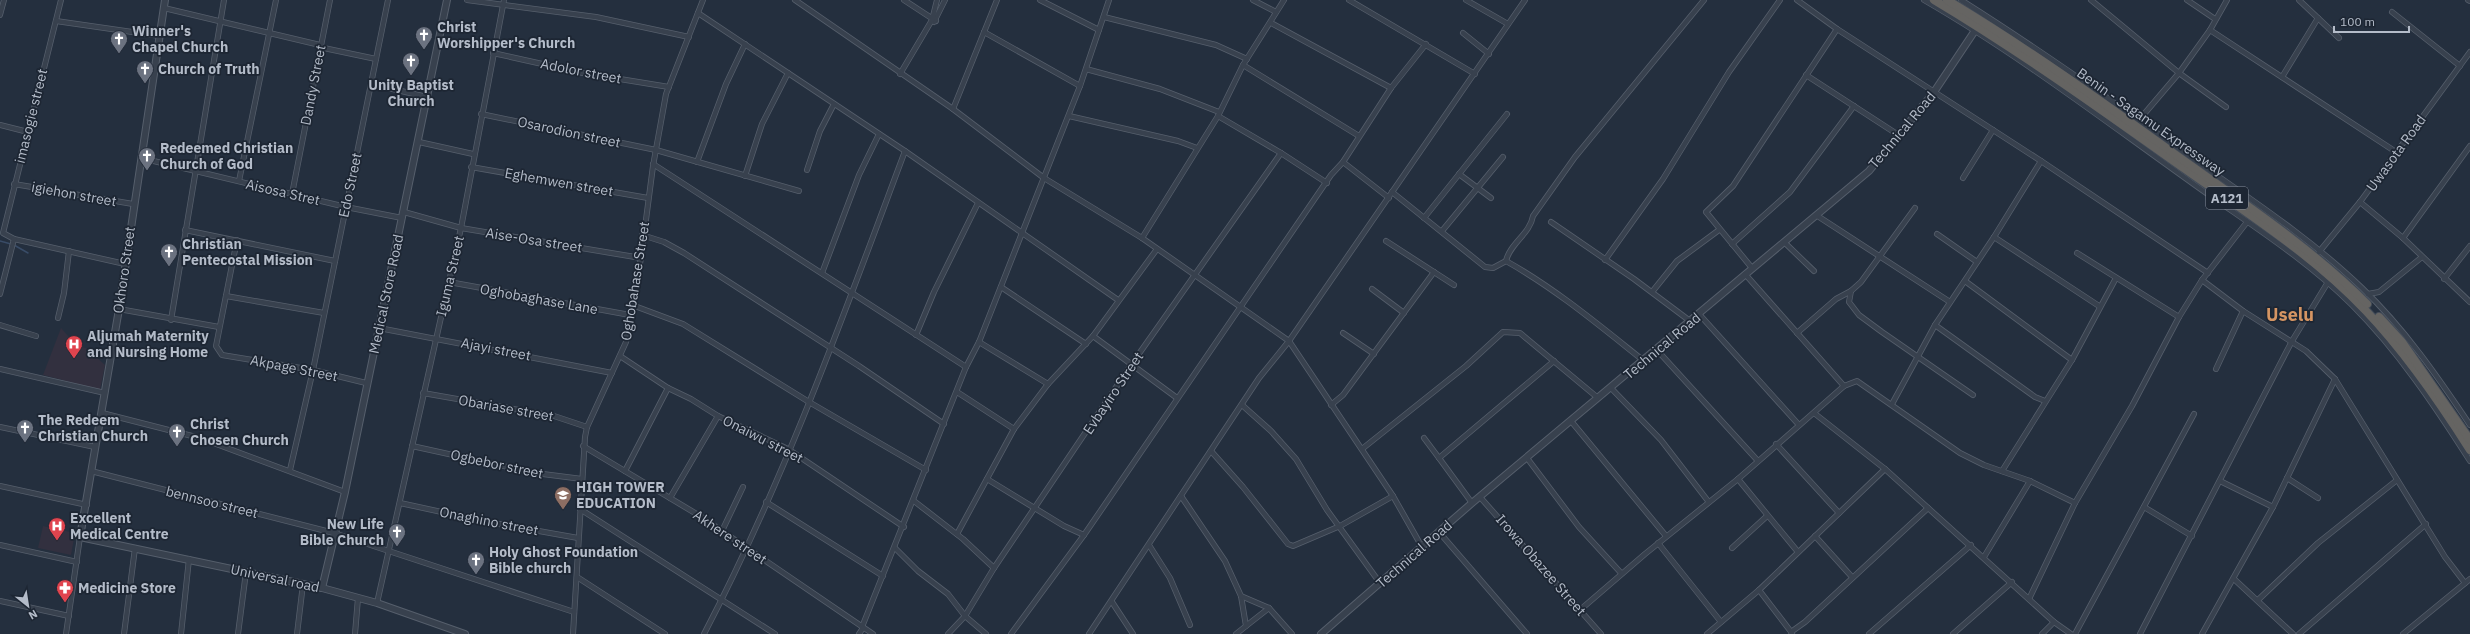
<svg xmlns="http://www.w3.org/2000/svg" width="2470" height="634" font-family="'IBM Plex Sans',sans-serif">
<rect width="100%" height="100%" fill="#242f3e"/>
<g fill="#32303f">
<path d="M61 328 77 346 86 348 105 365 100 390 43 375Z"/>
<path d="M43 526 75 533 71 555 38 548Z"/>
</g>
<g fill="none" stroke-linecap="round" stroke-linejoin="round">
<g stroke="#394c67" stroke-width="1.5">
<path d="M0 241 11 244"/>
<path d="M14 245 28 253"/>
</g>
<g stroke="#565f6c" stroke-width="6">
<g id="minor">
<path d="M61 0 3 233 14 239 125 264"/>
<path d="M467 0 596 17 689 37"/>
<path d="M795 0 953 109 1044 178 1142 238 1218 116 1243 65 1284 0"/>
<path d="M904 0 936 21"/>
<path d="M1040 0 1099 30"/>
<path d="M1253 0 1276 12"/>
<path d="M1349 0 1475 74"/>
<path d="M1466 0 1508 24"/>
<path d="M1797 0 1837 29 2041 161 2208 273"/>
<path d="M1924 0C2016 53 2101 118 2188 180 2243 220 2303 256 2352 305 2398 351 2435 406 2470 461"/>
<path d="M1961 0C2034 46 2104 95 2175 146 2238 191 2306 234 2362 288 2404 328 2438 377 2470 425"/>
<path d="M2091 0 2179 73 2226 107"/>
<path d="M2187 0 2215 19"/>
<path d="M2299 0 2339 38"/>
<path d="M2468 0 2470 1"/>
<path d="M164 8 320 45"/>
<path d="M2392 12 2460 66"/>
<path d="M698 13 905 151 1118 300"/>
<path d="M0 15 4 0"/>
<path d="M1104 17 1216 45 1247 59"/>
<path d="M56 21 160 36"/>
<path d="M934 22 945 0"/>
<path d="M1271 23 1391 88"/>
<path d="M2210 30 2396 152"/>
<path d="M984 32 1080 86"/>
<path d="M1463 33 1489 54"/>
<path d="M319 47 376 59"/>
<path d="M493 53 583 73 669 87"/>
<path d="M1243 65 1359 136"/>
<path d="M1086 69 1160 89 1219 112"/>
<path d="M900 74 932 20 937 0"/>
<path d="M1806 75 1900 136"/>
<path d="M2282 77 2318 18"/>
<path d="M371 84 427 97"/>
<path d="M953 109 997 0"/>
<path d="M481 114 656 150 799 191"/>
<path d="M1069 116 1178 141 1197 148"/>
<path d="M1218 116 1281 153 1327 183"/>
<path d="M2139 120 2179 73 2210 30 2227 0"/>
<path d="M0 125 28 132"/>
<path d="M419 142 473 154"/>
<path d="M141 158 346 207 402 218"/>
<path d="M697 162 726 84 745 44"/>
<path d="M1343 162 1389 198"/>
<path d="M653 164 966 367"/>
<path d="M471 167 648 198"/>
<path d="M807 170 820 131 834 104"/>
<path d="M1459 174 1491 198"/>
<path d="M745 176 762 124 788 73"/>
<path d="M1963 178 1993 130"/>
<path d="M239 181 276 0"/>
<path d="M14 184 133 204"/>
<path d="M1392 192 1485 267 1493 268 1506 261C1556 289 1600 326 1644 361"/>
<path d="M292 194 330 0"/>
<path d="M2360 202 2403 238 2470 302"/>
<path d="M1915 208 1861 282 1851 291 1849 302 1859 315 1882 332 1973 395"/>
<path d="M404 212 461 228 641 258"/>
<path d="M1816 215 1950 302"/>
<path d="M1424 218 1507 114"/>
<path d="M1551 222 1634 279 1690 321"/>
<path d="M185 230 335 261"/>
<path d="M1442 231 1503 157"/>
<path d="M1937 234 1977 262"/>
<path d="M642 235 664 242 684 253 859 366 944 424"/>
<path d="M1994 237 2099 306"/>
<path d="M1142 238 1289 341 1393 496 1422 547"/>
<path d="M2403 238 2470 146"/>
<path d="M237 240 216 346 222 355 313 370 366 383"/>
<path d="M1386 241 1454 285"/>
<path d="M1784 242 1814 271"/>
<path d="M1732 244 1790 192 1854 106"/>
<path d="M2319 252 2360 202 2470 52"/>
<path d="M2077 253 2179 317"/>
<path d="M1605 260 1663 179 1729 72 1780 0"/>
<path d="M1506 261C1510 243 1530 234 1533 216L1575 157 1704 0"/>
<path d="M1752 268 1706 212 1733 186 1837 29"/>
<path d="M822 273 859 175 879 134"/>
<path d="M1745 274 1844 386"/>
<path d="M2444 279 2470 246"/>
<path d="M2202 280 2243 311 2306 351 2335 379 2445 557 2465 583"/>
<path d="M1965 281 2072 360"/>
<path d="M449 282 630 315"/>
<path d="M1001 287 1086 344"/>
<path d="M1372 289 1404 313"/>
<path d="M1652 292 1677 261 1719 230"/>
<path d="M0 294 14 239"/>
<path d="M2368 294 2379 292 2422 257"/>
<path d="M226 296 324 313"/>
<path d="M632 305 683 324 809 402 926 470"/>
<path d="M119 309 219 327"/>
<path d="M1699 314 1799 425"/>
<path d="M58 318 64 293 69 251"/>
<path d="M171 320 224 0"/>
<path d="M0 325 36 336"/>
<path d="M1935 325 2035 397 2045 401"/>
<path d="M379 328 612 373"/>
<path d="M1343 333 1374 354"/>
<path d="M1797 333 1836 299 1851 291"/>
<path d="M916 335 934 292 978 203"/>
<path d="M1093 336 1177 398"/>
<path d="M979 342 1048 384"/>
<path d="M1657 350 1758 461"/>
<path d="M620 356 668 388 691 399 718 416 788 449 904 527"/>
<path d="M0 369 105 393"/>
<path d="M2216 369 2243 311"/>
<path d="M1611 388 1661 440 1708 501"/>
<path d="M957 392 1014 429"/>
<path d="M423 393 554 416 587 427"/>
<path d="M1892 404 1935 325 1994 237 2041 161"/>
<path d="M1242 405 1271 431 1296 459 1327 510 1380 583"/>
<path d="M1331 405 1343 395 1434 272"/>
<path d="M102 413 200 438 345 492"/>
<path d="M1814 413 1885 469 2054 622 2071 634"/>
<path d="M1571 421 1666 536"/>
<path d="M0 427 95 447"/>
<path d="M1424 438 1439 458"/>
<path d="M1776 444 1839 513"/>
<path d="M412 446 535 473 582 479"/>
<path d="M583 446 700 516 873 634"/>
<path d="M1362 449 1466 366 1503 332 1520 333 1598 398"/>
<path d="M1211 451 1243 487 1288 544 1293 546 1340 526 1393 496"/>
<path d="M1527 458 1579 527 1621 573"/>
<path d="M290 470 313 370 388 0"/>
<path d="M91 471 334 533 574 612"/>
<path d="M625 471 668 388"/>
<path d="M2002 471 2072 360 2116 278"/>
<path d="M2287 478 2318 498"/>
<path d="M987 479 1064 526 1084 535"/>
<path d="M1738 479 1798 552"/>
<path d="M2220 481 2273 507"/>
<path d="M0 486 87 505"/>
<path d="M1181 496 1225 561 1241 596 1246 626 1236 634"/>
<path d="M1480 497 1601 634"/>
<path d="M670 498 718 416"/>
<path d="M914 501 963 539 994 568"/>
<path d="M766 502 883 576"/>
<path d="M400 503 488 522 578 538"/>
<path d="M1472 503 1439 458 1554 361"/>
<path d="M2144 507 2192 536"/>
<path d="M580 509 775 634"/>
<path d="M722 531 743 487"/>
<path d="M1439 532 1527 634"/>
<path d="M957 534 1014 429 1048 384 1093 336 1157 249"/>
<path d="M1815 536 1852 577"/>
<path d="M1658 543 1721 622"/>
<path d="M0 545 77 562"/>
<path d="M1149 545 1170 578 1190 625"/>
<path d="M895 548 918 571 948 594 965 616 986 634"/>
<path d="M1732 548 1767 516"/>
<path d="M1984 557 2030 481"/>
<path d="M577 577 665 634"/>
<path d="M2234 579 2293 634"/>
<path d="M1759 590 1792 633"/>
<path d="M1241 596 1269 608 1246 626"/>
<path d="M2029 599 2075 503 2132 406 2179 317 2202 280 2247 222"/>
<path d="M2258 600 2318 543 2397 480"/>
<path d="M0 601 69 616"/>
<path d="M1112 602 1133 634"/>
<path d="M377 603 461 228 504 0"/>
<path d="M1269 608 1292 634"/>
<path d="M1580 610 1645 554 1738 479 1844 386 1857 381 1960 453 1984 465 2030 481 2075 503"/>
<path d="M862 627 966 367 979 342 1080 86 1109 0"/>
<path d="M1791 632 1805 622 1928 508"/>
<path d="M66 634 80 537"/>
<path d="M124 634 135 548"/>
<path d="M181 634 189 559"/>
<path d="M238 634 246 572"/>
<path d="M297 634 303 584"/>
<path d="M355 634 358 598"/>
<path d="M573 634 585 437 587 427 626 342 641 258 653 166 666 94 703 0"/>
<path d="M704 634C785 479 844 314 905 151"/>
<path d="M859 634 863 628"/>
<path d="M948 634 965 616 994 568 1131 365 1281 153"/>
<path d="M1011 634 1084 535 1331 175 1343 162 1391 88 1426 44"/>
<path d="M1089 634 1259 378 1289 341 1525 0"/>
<path d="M1707 634 1759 590 1885 469"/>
<path d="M1869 634 1971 545"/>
<path d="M1953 634 2012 582"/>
<path d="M2042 634 2054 622"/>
<path d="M2075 634 2194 414"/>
<path d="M2140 634 2292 341 2328 282"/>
<path d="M2202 634 2273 507 2335 379"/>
<path d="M2299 634 2426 524"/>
<path d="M2403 634 2470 579"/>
</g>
</g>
<g stroke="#565f6c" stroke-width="8">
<g id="tertiary">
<path d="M165 0 119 309 80 537 322 588 377 603 465 634"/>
<path d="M322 588 345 492 447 0"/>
<path d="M1321 634 1472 503 1869 171 1934 92 1974 32"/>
</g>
</g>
<g stroke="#434c59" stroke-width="10">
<g id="trunk">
<path d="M1934 0C2021 52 2103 111 2185 169 2247 213 2313 255 2366 311 2406 353 2439 401 2470 450"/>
<path d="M1947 0C2026 47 2101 101 2176 155 2242 202 2310 247 2367 304"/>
<path d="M2379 317 2402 342 2470 440"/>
</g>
</g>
<use href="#minor" stroke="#38414e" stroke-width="4.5"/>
<use href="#tertiary" stroke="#38414e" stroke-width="6"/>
<use href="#trunk" stroke="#656462" stroke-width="8"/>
</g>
<defs>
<g id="church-pin" transform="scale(0.9)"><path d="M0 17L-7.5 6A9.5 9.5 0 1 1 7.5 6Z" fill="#6b7280" stroke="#1d2633"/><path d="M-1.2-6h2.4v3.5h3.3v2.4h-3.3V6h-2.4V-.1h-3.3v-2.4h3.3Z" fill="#fff"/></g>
<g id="hospital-pin" transform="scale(0.9)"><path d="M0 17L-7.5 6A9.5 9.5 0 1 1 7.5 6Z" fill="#e0444e" stroke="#1d2633"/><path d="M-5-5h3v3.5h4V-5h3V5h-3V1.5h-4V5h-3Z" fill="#fff"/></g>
<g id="school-pin" transform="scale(0.9)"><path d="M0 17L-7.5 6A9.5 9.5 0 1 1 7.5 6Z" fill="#8d6e63" stroke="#1d2633"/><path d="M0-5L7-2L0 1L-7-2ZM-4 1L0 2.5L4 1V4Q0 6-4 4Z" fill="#fff"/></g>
<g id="pharmacy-pin" transform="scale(0.9)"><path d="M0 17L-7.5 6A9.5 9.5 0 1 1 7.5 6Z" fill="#e0444e" stroke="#1d2633"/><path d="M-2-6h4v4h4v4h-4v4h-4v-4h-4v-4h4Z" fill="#fff"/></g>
</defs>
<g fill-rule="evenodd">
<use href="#church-pin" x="424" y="35"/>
<use href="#church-pin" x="119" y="39"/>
<use href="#church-pin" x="411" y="61"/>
<use href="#church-pin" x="145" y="69"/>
<use href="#church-pin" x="147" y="156"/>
<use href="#church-pin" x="169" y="252"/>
<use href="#hospital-pin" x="74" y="344"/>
<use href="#church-pin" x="25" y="428"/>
<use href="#church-pin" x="177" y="432"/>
<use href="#school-pin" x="563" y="495"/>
<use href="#hospital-pin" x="57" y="526"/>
<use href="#church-pin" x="397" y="532"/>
<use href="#church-pin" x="476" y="560"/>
<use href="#pharmacy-pin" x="65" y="588"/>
</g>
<g text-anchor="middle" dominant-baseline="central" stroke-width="3.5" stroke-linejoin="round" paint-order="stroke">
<rect fill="#1d2633" stroke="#878f9c" stroke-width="1" x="2206" y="187" width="42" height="22" rx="3"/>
<g font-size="13" font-weight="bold" fill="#b4bcc9">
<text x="2227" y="198">A121</text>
</g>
<g font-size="14" font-weight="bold" fill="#b4bcc9" stroke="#1d2633" text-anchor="start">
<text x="437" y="27">Christ<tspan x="437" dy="16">Worshipper's Church</tspan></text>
<text x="132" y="31">Winner's<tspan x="132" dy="16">Chapel Church</tspan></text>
<text x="158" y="69">Church of Truth</text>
<text x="411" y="85" text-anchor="middle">Unity Baptist<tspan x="411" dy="16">Church</tspan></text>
<text x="160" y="148">Redeemed Christian<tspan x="160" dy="16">Church of God</tspan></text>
<text x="182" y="244">Christian<tspan x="182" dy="16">Pentecostal Mission</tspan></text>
<text x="87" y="336">Aljumah Maternity<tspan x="87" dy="16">and Nursing Home</tspan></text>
<text x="38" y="420">The Redeem<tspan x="38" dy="16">Christian Church</tspan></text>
<text x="190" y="424">Christ<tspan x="190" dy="16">Chosen Church</tspan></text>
<text x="576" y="487">HIGH TOWER<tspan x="576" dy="16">EDUCATION</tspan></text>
<text x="70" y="518">Excellent<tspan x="70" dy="16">Medical Centre</tspan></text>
<text x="384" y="524" text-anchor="end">New Life<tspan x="384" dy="16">Bible Church</tspan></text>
<text x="489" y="552">Holy Ghost Foundation<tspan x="489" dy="16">Bible church</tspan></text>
<text x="78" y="588">Medicine Store</text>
</g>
<g font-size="14" fill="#b4bcc9" stroke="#1d2633">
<text transform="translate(581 71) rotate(11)">Adolor street</text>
<text transform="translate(313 85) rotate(-79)">Dandy Street</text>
<text transform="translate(31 116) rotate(-76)">imasogie street</text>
<text transform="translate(2151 122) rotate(35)">Benin - Sagamu Expressway</text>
<text transform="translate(1902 130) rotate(-50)">Technical Road</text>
<text transform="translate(569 132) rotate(12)">Osarodion street</text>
<text transform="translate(2396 153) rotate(-54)">Uwasota Road</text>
<text transform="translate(559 182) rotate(10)">Eghemwen street</text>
<text transform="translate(350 185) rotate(-78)">Edo Street</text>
<text transform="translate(283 192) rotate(13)">Aisosa Stret</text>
<text transform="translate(74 194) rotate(10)">igiehon street</text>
<text transform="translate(534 240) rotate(9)">Aise-Osa street</text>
<text transform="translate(124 270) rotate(-82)">Okhoro Street</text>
<text transform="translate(450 276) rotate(-77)">Iguma Street</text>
<text transform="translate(635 281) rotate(-81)">Oghobahase Street</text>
<text transform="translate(386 294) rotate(-78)">Medical Store Road</text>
<text transform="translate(539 299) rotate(10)">Oghobaghase Lane</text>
<text transform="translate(1662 346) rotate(-40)">Technical Road</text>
<text transform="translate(496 349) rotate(11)">Ajayi street</text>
<text transform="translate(294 368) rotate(11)">Akpage Street</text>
<text transform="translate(1113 393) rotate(-56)">Evbayiro Street</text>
<text transform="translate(506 408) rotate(10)">Obariase street</text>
<text transform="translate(763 439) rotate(27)">Onaiwu street</text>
<text transform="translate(497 464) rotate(12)">Ogbebor street</text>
<text transform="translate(212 502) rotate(14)">bennsoo street</text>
<text transform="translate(489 521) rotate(11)">Onaghino street</text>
<text transform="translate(730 537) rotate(34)">Akhere street</text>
<text transform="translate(1414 554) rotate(-41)">Technical Road</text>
<text transform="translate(1541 565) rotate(49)">Irowa Obazee Street</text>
<text transform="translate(275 578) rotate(12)">Universal road</text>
</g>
<g font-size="18" font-weight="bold" fill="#d59563" stroke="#1d2633">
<text x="2290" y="314">Uselu</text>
</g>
</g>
<g transform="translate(28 606) rotate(150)" stroke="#1d2633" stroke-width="3" paint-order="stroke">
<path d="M0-3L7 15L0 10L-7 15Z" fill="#b4bcc9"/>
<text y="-6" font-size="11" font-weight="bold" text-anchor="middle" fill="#b4bcc9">N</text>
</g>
<path d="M2334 26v6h75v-6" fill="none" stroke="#b4bcc9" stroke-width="2"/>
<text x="2340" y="26" font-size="12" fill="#b4bcc9" stroke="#1d2633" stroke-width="3" paint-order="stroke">100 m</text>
</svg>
